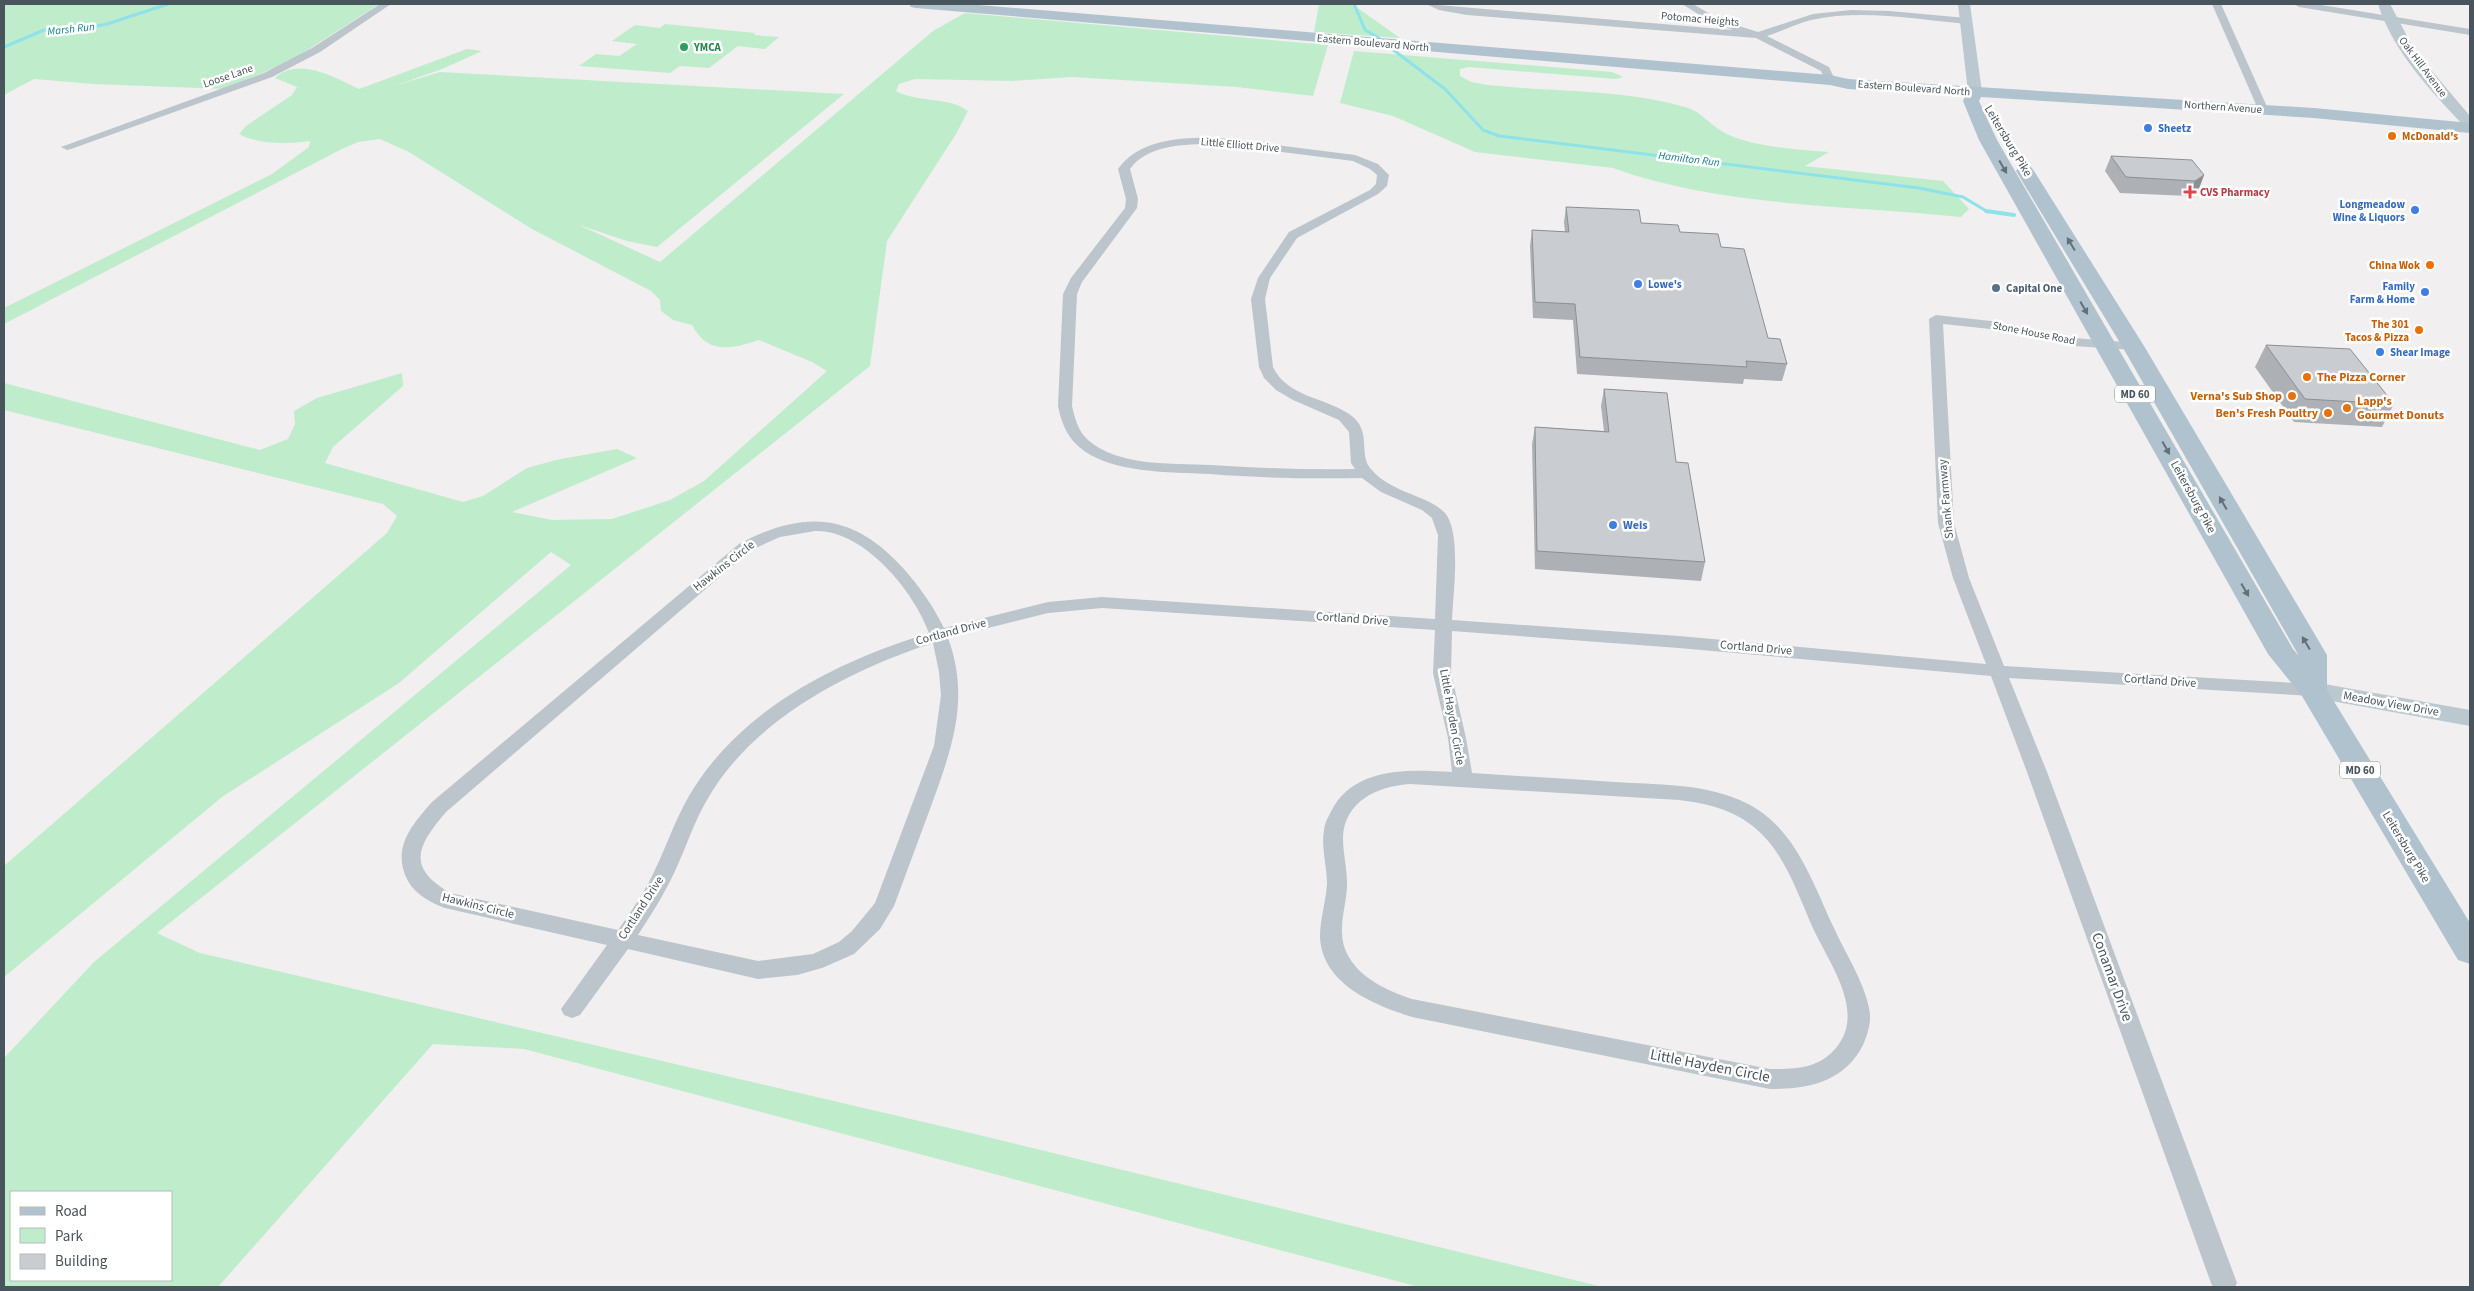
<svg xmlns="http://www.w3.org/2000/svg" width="2474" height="1291" font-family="'Source Sans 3',sans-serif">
<rect width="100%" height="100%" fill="#f1efef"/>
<g fill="#bfedcb" fill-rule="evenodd">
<path d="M4 4H379L292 60 225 89 94 84 34 79 4 95Z"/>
<path d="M1319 4H1352L1400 38 1314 32Z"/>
<path d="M965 13 1328 45 1313 96 1237 87 1072 77 1012 81 915 79 899 84 896 91C918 103 948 96 968 111L956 134 887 241 870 366 157 933 200 953 975 1134 1603 1287H1419L524 1049 433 1044 218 1287H4V1058L94 962 571 565 551 552 399 683 222 797 4 977V866L387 533 397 516 383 504 4 410V383L260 450 288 439 295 424 294 411 317 398 402 373 403 386 333 447 325 463 463 502 483 496 527 468 556 460 617 449 637 458 512 512 552 520 612 519 670 500 704 481 827 371 812 362 759 340C731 349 708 355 692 325L673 320 661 311 660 300 651 291 532 229 409 152 380 139 358 142 340 150 4 324V308L272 174 309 147 310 141C288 144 259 145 239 134L246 126 292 95 297 87 275 78C297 56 335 77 359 89L467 49 482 51 442 69 394 86 440 72 844 94 657 247 627 241 579 225 660 262 933 31ZM11 1192H171V1280H11Z"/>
<path d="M665 24 755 33 754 35 779 37 765 49 738 46 709 68 680 66 670 73 579 66 596 54 619 56 637 44 612 41 635 25 660 28Z"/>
<path d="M1354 51 1612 72 1623 77 1616 79 1469 67 1460 69V76L1471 82 1488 85C1553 92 1622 89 1685 107 1703 112 1711 127 1729 135 1760 148 1795 149 1829 152L1805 166 1943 181 1969 209 1961 217C1848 205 1721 207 1613 168L1475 152 1393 116 1340 103Z"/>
</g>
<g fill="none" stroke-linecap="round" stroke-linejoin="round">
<g stroke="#8ee2e9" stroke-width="3">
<path d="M1354 4 1365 30 1379 38"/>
<path d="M4 47 44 30 83 29 107 24 168 4"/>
<path d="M1392 49 1445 89 1483 130 1499 136 1919 188 1963 197 1988 212"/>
</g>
<path stroke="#8ee2e9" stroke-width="4" d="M1986 211 2014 215"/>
<g fill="#bbc5cb" fill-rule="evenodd">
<path d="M380 4H391L320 52 272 77 71 149 67 150 61 147 264 73 312 48Z"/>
<path d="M1426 4 1733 30 1714 24 1682 4H1693L1720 20 1758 32 1813 14 1851 10 1890 11 1966 18 1971 21 1966 24C1915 19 1861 9 1811 20 1796 24 1782 31 1767 36L1829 67 1835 80 1830 83 1826 82 1821 71 1756 38 1467 15 1439 10Z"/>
<path d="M2212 4H2221L2268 109 2267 111 2263 112 2258 109Z"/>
<path d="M2294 4H2315L2470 29V35L2299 7Z"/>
<path d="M1220 138 1355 155 1378 164 1389 175 1387 186 1378 194 1297 238 1270 278 1265 299 1273 367C1287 397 1324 397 1349 414 1373 430 1358 452 1370 468 1382 483 1401 490 1418 497 1428 501 1437 505 1444 512 1462 530 1453 595 1452 620L1679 636 1986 664 1953 578 1938 523 1929 319 1936 315 2000 322 2074 338 2138 343 2140 346 2133 350 2074 346 2000 330 1943 324 1954 523 1969 578 2004 666 2313 684 2319 686 2322 690 2319 694 2313 696 2009 678 2047 772 2237 1283 2235 1287H2213L2211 1283 2027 772 1991 676 1679 648 1452 631 1451 673 1466 738 1472 773C1519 776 1567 779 1615 782 1659 785 1708 783 1748 804 1795 828 1812 881 1833 926 1845 953 1863 979 1869 1008 1872 1021 1868 1033 1863 1045 1844 1082 1809 1089 1770 1089L1412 1017C1374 1005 1322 984 1320 937 1320 919 1326 901 1327 884 1327 866 1321 848 1324 830 1325 821 1330 814 1334 806 1360 766 1411 770 1452 772L1448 738 1433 673 1435 630 1102 608 1048 613 948 638C971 700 951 751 930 809 918 841 906 874 894 906L880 929 854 954 822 968 797 975 758 979 628 949 580 1015 572 1018 564 1015 561 1009 607 945 445 908C431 903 415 894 408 881 391 849 411 826 432 802L739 544C805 509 853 513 903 568 920 587 933 606 944 628L1048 602 1102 597 1435 619 1438 535 1432 518 1422 510 1381 492 1362 478C1311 479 1261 478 1210 474 1171 472 1109 474 1078 446 1066 435 1061 421 1058 406L1063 294 1071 278 1125 208 1126 199 1118 169C1140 138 1185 137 1220 138ZM1220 144 1353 161 1370 169 1377 175 1376 184 1370 190 1289 232 1258 278 1251 299 1259 367 1264 378 1276 390 1293 400 1339 420 1349 432 1351 463 1355 469C1307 470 1259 468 1210 465 1172 463 1119 467 1088 440 1078 431 1075 419 1072 406L1077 294 1082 282 1137 208 1138 199 1130 169C1148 143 1191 144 1220 144ZM815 531C863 529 914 591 929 633 836 662 740 709 689 796 675 820 666 847 654 872 644 893 631 912 618 930L450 893C406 867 417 846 446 812L751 550 780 537ZM933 643 939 672 941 695 934 746 875 903 852 931 839 942 813 954 758 961 638 935C653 912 668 888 679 862 688 842 695 820 707 800 752 720 849 670 933 643ZM1410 784 1679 800C1704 803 1729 808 1750 824 1783 848 1796 890 1812 926 1828 962 1867 1011 1836 1048 1818 1069 1796 1069 1770 1069L1412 999C1380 989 1340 968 1342 929 1342 914 1347 899 1347 884 1347 868 1343 853 1343 838 1344 801 1378 786 1410 784Z"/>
</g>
<g fill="#bbc8d0" fill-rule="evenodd">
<path d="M1958 4H1970L1982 92 1975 96 1968 92Z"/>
<path d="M2378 4H2390L2415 51 2470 116V128L2465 127C2431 91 2393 52 2378 4Z"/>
<path d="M2313 682 2470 710V726L2304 696 2301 690 2304 684Z"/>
</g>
<path fill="#b0c2cd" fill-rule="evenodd" d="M909 4H966L1830 75 1848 79 2314 108 2470 123V133L2314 118 1981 97 1979 101 1997 140 2293 649 2299 656 2122 346 2016 171 2019 167H2031L2034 171 2144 346 2327 655V690L2470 923V964L2458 960 2302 696 2268 654 1979 140 1963 101 1965 96 1848 89 1830 85 916 8 911 7Z"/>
</g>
<g fill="#adb0b4">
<path d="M2111 156 2204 175 2198 191 2189 196 2120 193 2105 171Z"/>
<path d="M1566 207 1680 232 1721 247 1768 338 1787 364 1782 381 1744 379 1743 384 1577 374 1573 320 1533 318 1530 246 1532 230 1565 232 1564 222Z"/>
<path d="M2266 345 2394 404 2382 427 2294 422 2255 367Z"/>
<path d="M1604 389 1676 462 1705 562 1701 581 1535 569 1532 444 1535 427 1604 431 1601 406Z"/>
</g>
<path fill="#8d9092" d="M2204 175 2198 191 2189 196 2195 181Z"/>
<g fill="#c9cdd1" stroke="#8d9092">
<path d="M2111 156 2192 160 2204 175 2195 181 2126 177Z"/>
<path d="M1566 207 1639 210 1641 223 1678 225 1680 232 1718 234 1721 247 1744 249 1768 338 1780 339 1787 364 1746 361 1747 367 1580 357 1575 304 1535 302 1532 230 1569 232Z"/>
<path d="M2266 345 2350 349 2394 404 2305 399Z"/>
<path d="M1604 389 1667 393 1676 462 1688 463 1705 562 1537 551 1535 427 1609 432Z"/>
</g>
<defs><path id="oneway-solid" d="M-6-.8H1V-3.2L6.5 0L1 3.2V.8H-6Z" transform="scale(1.25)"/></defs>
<g fill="#627078">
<use href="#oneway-solid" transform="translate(2003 167) rotate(60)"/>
<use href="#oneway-solid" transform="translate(2071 244) rotate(-121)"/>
<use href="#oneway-solid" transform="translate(2084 308) rotate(60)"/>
<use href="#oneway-solid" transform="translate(2166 448) rotate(61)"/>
<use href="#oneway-solid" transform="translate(2223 503) rotate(-120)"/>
<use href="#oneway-solid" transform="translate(2245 590) rotate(60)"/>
<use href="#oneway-solid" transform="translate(2306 643) rotate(-121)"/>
</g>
<circle fill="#2e9e5b" stroke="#fff" stroke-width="2" cx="684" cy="47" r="5"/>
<g fill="#3f7fe0" stroke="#fff" stroke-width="2">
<circle cx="2148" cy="128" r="5"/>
<circle cx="2415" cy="210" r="5"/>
<circle cx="1638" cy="284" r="5"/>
<circle cx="2425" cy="292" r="5"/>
<circle cx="2380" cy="352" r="5"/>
<circle cx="1613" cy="525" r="5"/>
</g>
<g fill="#e8710a" stroke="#fff" stroke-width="2">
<circle cx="2392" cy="136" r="5"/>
<circle cx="2430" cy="265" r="5"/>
<circle cx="2419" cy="330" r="5"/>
<circle cx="2307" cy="377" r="5"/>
<circle cx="2292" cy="396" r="5"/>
<circle cx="2347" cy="408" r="5"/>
<circle cx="2328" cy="413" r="5"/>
</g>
<path fill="#e0444e" stroke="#fff" stroke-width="2" d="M2187.5 184.5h5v5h5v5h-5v5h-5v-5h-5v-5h5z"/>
<circle fill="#5c6f8a" stroke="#fff" stroke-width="2" cx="1996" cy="288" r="5"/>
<g text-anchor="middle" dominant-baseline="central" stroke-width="5" stroke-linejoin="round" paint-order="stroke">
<g font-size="11" fill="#48555c" stroke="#fff">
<text transform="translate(1700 19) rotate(5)">Potomac Heights</text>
<text transform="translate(1373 43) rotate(5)">Eastern Boulevard North</text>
<text transform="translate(2423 67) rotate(53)">Oak Hill Avenue</text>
<text transform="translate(228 76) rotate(-19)">Loose Lane</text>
<text transform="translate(1914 88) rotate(4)">Eastern Boulevard North</text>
<text transform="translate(2223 107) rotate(4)">Northern Avenue</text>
<text transform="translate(1240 145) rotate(5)">Little Elliott Drive</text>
<text transform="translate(2034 333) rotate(11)">Stone House Road</text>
</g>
<g font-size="11" font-style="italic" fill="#127f87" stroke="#fff">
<text transform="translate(71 29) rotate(-6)">Marsh Run</text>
<text transform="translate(1689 159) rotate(7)">Hamilton Run</text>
</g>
<g font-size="11" font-weight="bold" fill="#27864d" stroke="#fff" text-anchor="start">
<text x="694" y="47">YMCA</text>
</g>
<g font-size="11" font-weight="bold" fill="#366cbe" stroke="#fff" text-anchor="start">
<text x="2158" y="128">Sheetz</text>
<text x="2405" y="204" text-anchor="end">Longmeadow<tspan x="2405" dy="13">Wine &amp; Liquors</tspan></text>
<text x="1648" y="284">Lowe's</text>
<text x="2415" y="286" text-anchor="end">Family<tspan x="2415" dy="13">Farm &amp; Home</tspan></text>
<text x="2390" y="352">Shear Image</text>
</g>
<g font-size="11" font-weight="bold" fill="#c56008" stroke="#fff" text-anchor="end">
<text x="2402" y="136" text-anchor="start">McDonald's</text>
<text x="2420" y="265">China Wok</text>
<text x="2409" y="324">The 301<tspan x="2409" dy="13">Tacos &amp; Pizza</tspan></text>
</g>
<g font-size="11" font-weight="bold" fill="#be3a42" stroke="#fff" text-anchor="start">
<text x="2200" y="192">CVS Pharmacy</text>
</g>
<g font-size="11" font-weight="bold" fill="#4e5e75" stroke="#fff" text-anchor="start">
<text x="2006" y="288">Capital One</text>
</g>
<g fill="#fff" stroke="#7f888d" stroke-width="1">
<rect x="2115" y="385.5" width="40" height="17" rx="4"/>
<rect x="2340" y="761.5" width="40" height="17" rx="4"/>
</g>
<g font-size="11" font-weight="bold" fill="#48555c">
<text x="2135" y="394">MD 60</text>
<text x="2360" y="770">MD 60</text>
</g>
<g font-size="12" fill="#48555c" stroke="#fff">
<text transform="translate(2008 141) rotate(59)">Leitersburg Pike</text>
<text transform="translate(2193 497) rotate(61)">Leitersburg Pike</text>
<text transform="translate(1946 499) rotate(-95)">Shank Farmway</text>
<text transform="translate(724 566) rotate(-38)">Hawkins Circle</text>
<text transform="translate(1352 619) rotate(4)">Cortland Drive</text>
<text transform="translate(951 632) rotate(-15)">Cortland Drive</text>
<text transform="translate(1756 648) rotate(5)">Cortland Drive</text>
<text transform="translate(2160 681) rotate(4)">Cortland Drive</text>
<text transform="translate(2391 704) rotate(10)">Meadow View Drive</text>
<text transform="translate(1452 717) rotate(80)">Little Hayden Circle</text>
<text transform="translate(2406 847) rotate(59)">Leitersburg Pike</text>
<text transform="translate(478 906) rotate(14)">Hawkins Circle</text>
<text transform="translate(641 908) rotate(-57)">Cortland Drive</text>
</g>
<g font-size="12" font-weight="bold" fill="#c56008" stroke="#fff" text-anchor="start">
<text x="2317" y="377">The Pizza Corner</text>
<text x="2282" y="396" text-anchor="end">Verna's Sub Shop</text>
<text x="2357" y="401">Lapp's<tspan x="2357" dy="14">Gourmet Donuts</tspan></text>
<text x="2318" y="413" text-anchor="end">Ben's Fresh Poultry</text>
</g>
<g font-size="12" font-weight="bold" fill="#366cbe" stroke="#fff" text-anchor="start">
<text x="1623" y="525">Weis</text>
</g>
<g font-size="15" fill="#48555c" stroke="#fff">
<text transform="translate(2112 977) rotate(70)">Conamar Drive</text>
<text transform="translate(1710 1066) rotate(11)">Little Hayden Circle</text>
</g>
</g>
<rect width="2474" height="1291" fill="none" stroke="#48555c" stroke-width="10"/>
<rect x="10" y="1191" width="162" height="90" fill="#ffffff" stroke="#b6bbbe"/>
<rect x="20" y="1207" width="25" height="8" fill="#b0c2cd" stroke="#b6bbbe"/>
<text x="55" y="1216" font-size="15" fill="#48555c">Road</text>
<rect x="20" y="1228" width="25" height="15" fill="#bfedcb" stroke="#b6bbbe"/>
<text x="55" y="1241" font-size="15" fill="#48555c">Park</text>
<rect x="20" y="1254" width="25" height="15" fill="#c9cdd1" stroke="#b6bbbe"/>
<text x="55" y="1266" font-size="15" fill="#48555c">Building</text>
</svg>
